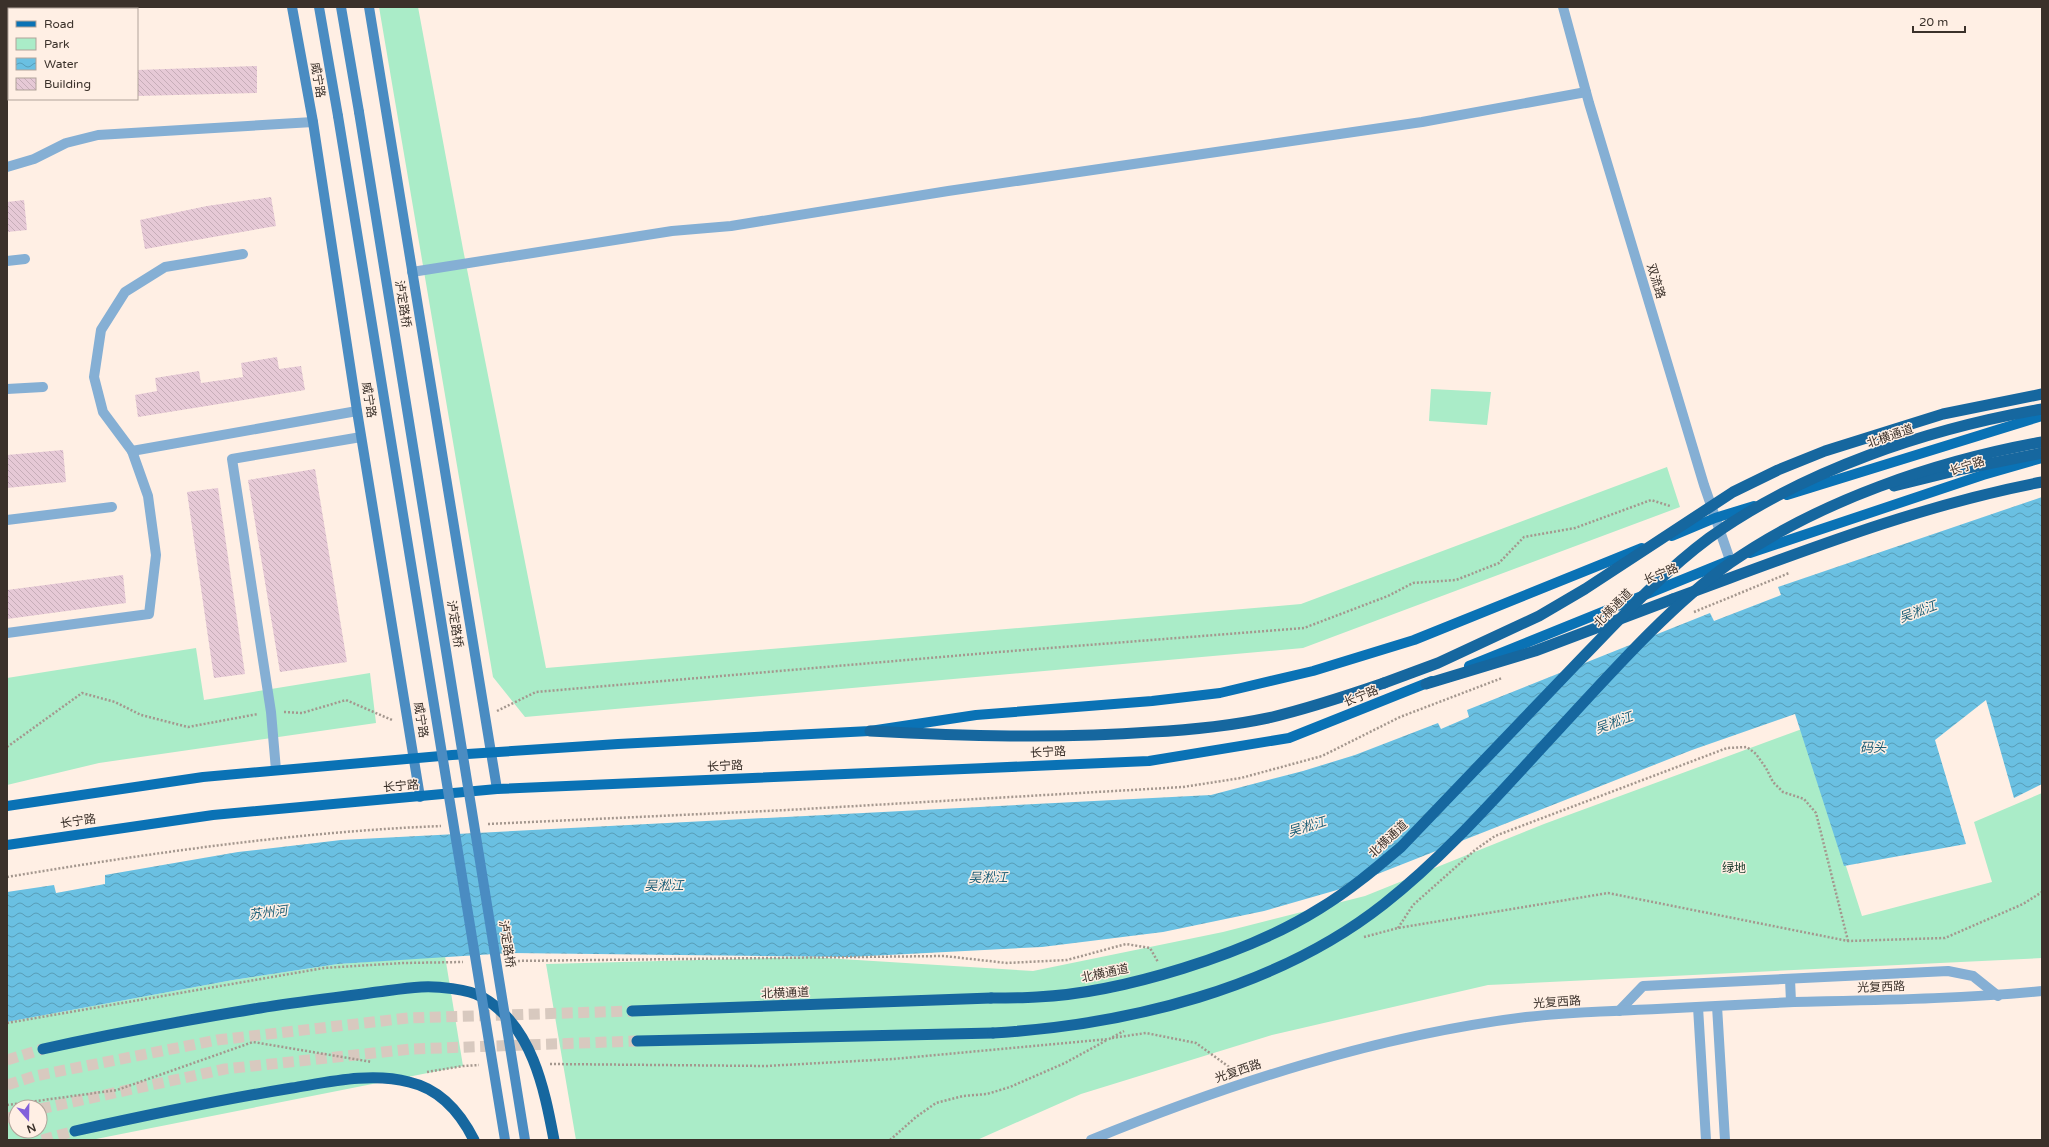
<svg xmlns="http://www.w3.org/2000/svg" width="2049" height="1147" font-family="'Varela Round','Noto Sans SC',sans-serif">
<defs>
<pattern id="water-waves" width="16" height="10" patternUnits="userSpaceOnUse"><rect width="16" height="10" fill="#6ac0e2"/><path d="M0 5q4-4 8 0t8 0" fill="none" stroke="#589db7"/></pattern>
<pattern id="building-back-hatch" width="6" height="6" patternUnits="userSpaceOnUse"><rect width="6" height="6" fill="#e6c9d6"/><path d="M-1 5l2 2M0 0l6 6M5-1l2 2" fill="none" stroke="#c6adb8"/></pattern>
</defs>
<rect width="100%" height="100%" fill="#ffefe4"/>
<g fill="#aaecc8" fill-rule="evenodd">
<path d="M379 7H418L463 249 546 668 1301 604 1667 467 1680 507 1303 648 525 717 493 677Z"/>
<path d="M1431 389 1491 392 1487 425 1429 421Z"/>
<path d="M196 648 204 700 370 673 376 723 99 763 7 785V678Z"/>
<path d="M1802 729 1862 916 1992 882 1974 822 2042 793V958L1488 985 1272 1035 1081 1094 977 1140H576L546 964 809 957 1033 971 1223 932 1365 896 1544 824Z"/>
<path d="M445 956 463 1066 91 1140H7V1022L233 980 338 964ZM16 1107H40V1131H16Z"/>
</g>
<path fill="url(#water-waves)" d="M2042 497V784L2014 798 1986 700 1935 740 1966 844 1844 866 1795 714 1692 750 1337 890 1264 911 1163 932 1042 947 849 957 511 953 338 964 233 980 7 1022V892L54 885 56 893 105 884V875L238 852 341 840 1211 795 1303 771 1355 755 1438 723 1441 729 1469 717 1467 710 1710 613 1714 621 1781 595 1778 587Z"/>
<g fill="url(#building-back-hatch)">
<path d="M257 66V93L137 96V70Z"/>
<path d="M271 197 276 226 145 249 140 220 207 206Z"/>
<path d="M24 200 27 230 7 232V202Z"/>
<path d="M277 357 279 369 301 366 305 390 138 417 135 395 157 391 155 378 199 371 201 383 243 377 241 363Z"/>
<path d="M63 450 66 482 7 488V455Z"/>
<path d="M315 469 347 662 280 672 248 480Z"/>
<path d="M218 488 245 674 214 678 187 492Z"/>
<path d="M123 575 126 603 7 619V590Z"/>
</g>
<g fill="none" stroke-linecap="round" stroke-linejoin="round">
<g stroke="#d8c9bf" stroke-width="11" stroke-dasharray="11 5.5" stroke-linecap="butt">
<path d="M7 1060 43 1049"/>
<path d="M7 1085 35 1076 217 1040 408 1018 632 1011"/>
<path d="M40 1109 225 1069 411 1049 637 1041"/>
<path d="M7 1118 16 1116"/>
<path d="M42 1140 75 1131"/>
</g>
<g stroke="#a4978e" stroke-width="2.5" stroke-dasharray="2 2" stroke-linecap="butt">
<path d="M1694 612 1789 573"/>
<path d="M497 711 536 692 999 652 1304 628 1388 596 1413 583 1456 580 1499 563 1524 537 1575 528 1651 500 1670 506"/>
<path d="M284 712 302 713 346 700 392 720"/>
<path d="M7 747 82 693 115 702 141 715 188 727 258 714"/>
<path d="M488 824 787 810 1183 787 1241 778 1322 756 1400 717 1502 678"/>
<path d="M7 877C151 853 295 832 441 826"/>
<path d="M1398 928 1413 905 1475 850 1495 836 1727 748 1747 747 1756 754 1766 768 1773 782 1783 792 1804 799 1816 813 1848 941"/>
<path d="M1364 937 1398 928 1608 893 1848 941 1945 938 2023 904 2042 892"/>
<path d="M510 961 944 956 1007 963 1067 960 1126 944 1150 948 1158 962"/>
<path d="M7 1023 324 968 403 963 463 962"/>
<path d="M1112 1038 1146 1033 1196 1043 1236 1072"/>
<path d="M550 1064 766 1066 893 1059 1109 1039 1124 1031"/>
<path d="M427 1072 463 1066 479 1065"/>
<path d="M7 1105 117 1090 253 1042 372 1062"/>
<path d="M890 1140 916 1117 936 1103 963 1096 987 1094 1010 1087 1065 1063 1107 1040"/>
</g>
<g stroke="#85afd4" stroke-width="10">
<path d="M7 261 25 259"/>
<path d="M7 389 43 387"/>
<path d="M7 520 112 507"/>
<path d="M276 770 271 712 232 459 361 437"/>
<path d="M1790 979 1791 1002"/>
<path d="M1717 1006 1725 1140"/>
<path d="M1698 1007 1706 1140"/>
<path d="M1619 1011 1643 986 1948 971 1973 976 1998 996"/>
</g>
<g stroke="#85afd4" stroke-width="10">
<path d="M7 167 34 159 66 143 98 135 313 122"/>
<path d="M412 272 672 231 731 226 948 191 1422 122 1586 92"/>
<path d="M132 451 103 412 94 377 101 330 125 292 165 267 243 254"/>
<path d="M7 633 149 614 156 555 148 496 132 451 357 411"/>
</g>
<g stroke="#85afd4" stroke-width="10">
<path d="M1563 7 1589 103 1704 485 1730 560"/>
<path d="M1091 1140C1231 1083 1375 1036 1526 1017 1569 1012 1614 1011 1657 1009 1703 1007 1748 1004 1794 1002 1876 1000 1960 999 2042 991"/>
</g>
<g stroke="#4a8cc2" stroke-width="10">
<path d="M292 7 313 122 357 411 420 797"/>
<path d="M319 7 338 116"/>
<path d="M341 7 359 112"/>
<path d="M369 7 497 789"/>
</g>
<g stroke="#0a72b5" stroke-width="10">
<path d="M1787 495 2042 416"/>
<path d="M1672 536 1715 518 1754 506"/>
<path d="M1750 553 1983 475 2042 458"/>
<path d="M1469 666 1731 560"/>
<path d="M7 806 203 777 452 755 618 744 870 731 976 715 1152 701 1220 693 1313 671 1414 640 1642 548"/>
<path d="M7 845 213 815 497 789 1149 761 1289 738 1432 681"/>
</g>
<g stroke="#16679f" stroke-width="11">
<path d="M1894 486 1963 469 2042 453"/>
<path d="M1426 684 1535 651 1673 599"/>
<path d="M870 731C963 736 1057 739 1151 732 1190 730 1230 726 1268 718 1307 709 1346 696 1384 683"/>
<path d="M632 1011 991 998"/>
<path d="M637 1041 993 1033"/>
<path d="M43 1049C115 1033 187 1020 260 1008 296 1002 333 998 370 993 387 991 404 988 421 987 436 986 469 989 482 997 532 1026 544 1087 554 1140"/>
<path d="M75 1131C147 1115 219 1100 292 1088 329 1082 371 1072 409 1082 440 1089 460 1112 474 1140"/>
</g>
<g stroke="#4a8cc2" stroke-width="10">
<path d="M359 112 525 1140"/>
<path d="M338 116 505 1140"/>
</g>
<g stroke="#16679f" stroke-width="11">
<path d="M1673 599C1794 555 1915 506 2042 482"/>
<path d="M1384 683 1438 663 1539 616 1585 589 1733 492 1778 470 1825 451 1943 414 2042 394"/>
<path d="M991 998C1006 998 1022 998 1037 997 1122 993 1247 954 1319 909 1349 891 1375 869 1401 847 1462 784 1521 721 1581 659 1622 617 1662 573 1709 538 1804 470 1927 429 2042 409"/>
<path d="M993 1033C1127 1025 1276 989 1384 904 1449 853 1504 788 1560 728 1611 673 1670 606 1730 563 1819 501 1936 461 2042 442"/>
</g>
</g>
<g text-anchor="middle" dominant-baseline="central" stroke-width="3" stroke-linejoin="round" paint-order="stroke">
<g font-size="12" fill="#3b312a" stroke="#ffefe4">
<text transform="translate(318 80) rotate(80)">威宁路</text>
<text transform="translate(1656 281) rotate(73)">双流路</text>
<text transform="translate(403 304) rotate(81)">泸定路桥</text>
<text transform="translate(369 400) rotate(81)">威宁路</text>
<text transform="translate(1890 436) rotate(-19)">北横通道</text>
<text transform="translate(1967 466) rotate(-18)">长宁路</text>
<text transform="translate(1661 574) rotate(-22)">长宁路</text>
<text transform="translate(1613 608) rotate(-45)">北横通道</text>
<text transform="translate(455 624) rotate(81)">泸定路桥</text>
<text transform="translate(1361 696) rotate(-22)">长宁路</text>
<text transform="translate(421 720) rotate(81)">威宁路</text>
<text transform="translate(1048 752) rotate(-3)">长宁路</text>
<text transform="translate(725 766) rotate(-3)">长宁路</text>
<text transform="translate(401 786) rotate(-5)">长宁路</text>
<text transform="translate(78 821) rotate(-8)">长宁路</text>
<text transform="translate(1388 839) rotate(-43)">北横通道</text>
<text transform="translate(507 944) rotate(81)">泸定路桥</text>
<text transform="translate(1105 973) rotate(-12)">北横通道</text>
<text transform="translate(1881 987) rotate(-2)">光复西路</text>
<text transform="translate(785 993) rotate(-2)">北横通道</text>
<text transform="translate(1557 1002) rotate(-4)">光复西路</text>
<text transform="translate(1238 1071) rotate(-19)">光复西路</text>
</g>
<g font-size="12" fill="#173929" stroke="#ffefe4">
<text x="1734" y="868">绿地</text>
</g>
<g font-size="13" font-style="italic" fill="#1b5e77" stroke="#ffefe4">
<text transform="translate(1918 612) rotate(-20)">吴淞江</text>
<text transform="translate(1614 723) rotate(-20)">吴淞江</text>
<text x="1873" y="748">码头</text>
<text transform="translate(1307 827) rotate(-17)">吴淞江</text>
<text transform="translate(988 878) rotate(-1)">吴淞江</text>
<text transform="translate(664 886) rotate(-1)">吴淞江</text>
<text transform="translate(268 913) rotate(-7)">苏州河</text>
</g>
</g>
<rect width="2049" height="1147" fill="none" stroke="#3b312a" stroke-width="16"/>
<rect x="8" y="8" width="130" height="92" fill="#ffefe4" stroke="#b1a39a"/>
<rect x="16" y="21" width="20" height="6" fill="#0a72b5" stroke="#b1a39a"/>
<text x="44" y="28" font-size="12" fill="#3b312a">Road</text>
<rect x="16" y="38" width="20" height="12" fill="#aaecc8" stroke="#b1a39a"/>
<text x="44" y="48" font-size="12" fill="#3b312a">Park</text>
<rect x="16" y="58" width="20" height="12" fill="url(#water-waves)" stroke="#b1a39a"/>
<text x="44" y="68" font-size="12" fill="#3b312a">Water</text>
<rect x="16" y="78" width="20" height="12" fill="url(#building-back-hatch)" stroke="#b1a39a"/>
<text x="44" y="88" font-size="12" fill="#3b312a">Building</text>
<g transform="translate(28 1119) rotate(160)"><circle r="19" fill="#ffefe4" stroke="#b1a39a"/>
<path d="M0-3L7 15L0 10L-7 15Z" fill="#8260db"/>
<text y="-6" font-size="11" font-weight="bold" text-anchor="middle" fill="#3b312a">N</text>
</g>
<path d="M1913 26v6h52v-6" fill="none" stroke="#3b312a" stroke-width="2"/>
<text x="1919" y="26" font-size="12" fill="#3b312a" stroke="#ffefe4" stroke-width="3" paint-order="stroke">20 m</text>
</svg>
